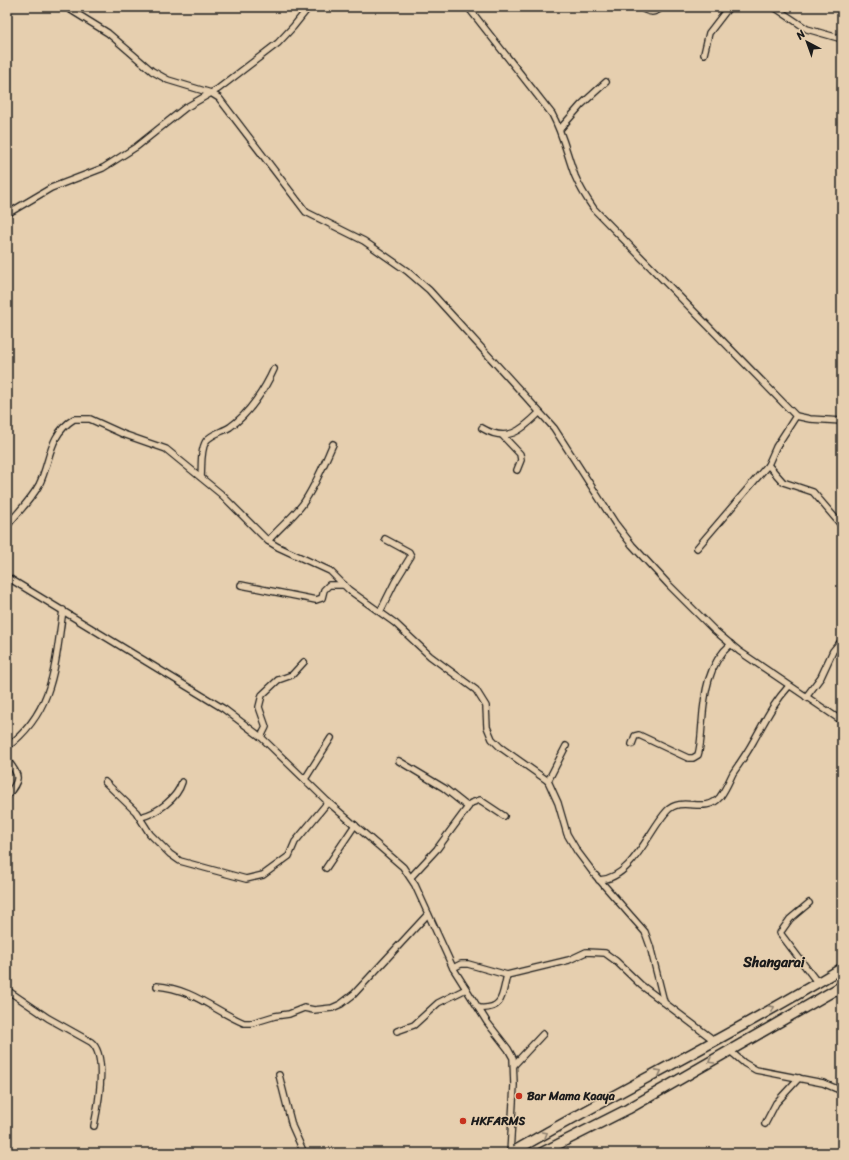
<svg xmlns="http://www.w3.org/2000/svg" width="849" height="1160" font-family="Sriracha,sans-serif">
<rect width="100%" height="100%" fill="#e6cfaf"/>
<filter id="ink" filterUnits="userSpaceOnUse"><feTurbulence type="fractalNoise" baseFrequency=".025" numOctaves="2"/><feDisplacementMap in="SourceGraphic" scale="8" xChannelSelector="R" yChannelSelector="G"/><feConvolveMatrix kernelMatrix="1 2 1 2 8 2 1 2 1" color-interpolation-filters="sRGB"/></filter>
<g filter="url(#ink)">
<g fill="none" stroke-linecap="round" stroke-linejoin="round">
<g stroke="#1c1c1c" stroke-width="8">
<g id="minor">
<path d="M66 7 108 33 152 71 168 80 211 93 219 98 306 212 364 241 407 271 429 290 554 428 615 523 632 545 669 585 714 630 739 651 842 721"/>
<path d="M468 7 552 114C563 134 567 155 575 176 580 188 587 199 594 209L796 416 810 419 842 421"/>
<path d="M640 7C649 13 654 14 662 7"/>
<path d="M774 7 807 29 842 39"/>
<path d="M704 54 709 33 729 7"/>
<path d="M560 129 581 105 606 82"/>
<path d="M7 214 51 188 103 168 136 147 185 108 218 89 278 43 293 27 309 7"/>
<path d="M482 428C507 443 521 431 539 413"/>
<path d="M503 436 520 454 521 460 517 470"/>
<path d="M768 465 783 482 813 492 842 526"/>
<path d="M201 477C202 467 200 451 206 441 211 434 222 432 230 427 249 414 265 389 274 369"/>
<path d="M7 526C17 513 31 500 39 485 51 461 48 435 74 419H90L123 434 166 449 221 494 268 541 278 547 330 571 349 590 395 623 430 656 476 690 486 706 487 727 492 739 500 747 548 781 558 803 567 834 577 851 595 875 645 932 650 946 664 1002"/>
<path d="M268 541C279 528 292 518 302 505 315 487 324 464 333 444"/>
<path d="M697 548 768 465 776 447 796 416"/>
<path d="M7 577 224 709 261 737 328 802 403 867 415 885 453 968 487 1022 508 1049 513 1058 514 1085 510 1153"/>
<path d="M241 585 316 600 322 598 324 590 329 585H344"/>
<path d="M380 612 395 582 411 556 409 552 385 539"/>
<path d="M806 697 821 677 833 651 842 640"/>
<path d="M261 737 266 727 259 707 262 695 278 680 292 675 304 662"/>
<path d="M632 744 635 736 639 735 688 758H693L698 755C701 745 701 734 702 724 704 695 708 663 731 644"/>
<path d="M7 747C55 711 55 663 63 610"/>
<path d="M7 760C21 776 20 780 7 796"/>
<path d="M399 761 444 788 468 807"/>
<path d="M305 779 331 738"/>
<path d="M548 781 566 746"/>
<path d="M105 782 136 812 150 834 170 854 180 861 246 879 263 875 289 856 295 842 328 802"/>
<path d="M141 817C157 813 177 799 182 782"/>
<path d="M326 868 355 825"/>
<path d="M411 877 437 849 471 803 480 800 504 816"/>
<path d="M599 880C632 879 649 830 667 811 682 795 705 815 720 797 726 789 729 781 733 773 740 763 747 753 753 742 765 721 772 705 789 686"/>
<path d="M809 903 790 919 780 933 817 982"/>
<path d="M453 968 461 964H468L507 975 569 960 586 952 605 953 616 961 641 985 715 1041"/>
<path d="M157 986C193 989 213 1010 244 1023H252L275 1016 289 1014 304 1008 314 1010 332 1008 341 1004 354 994 428 914"/>
<path d="M7 990 48 1018 91 1042C108 1055 98 1107 94 1126"/>
<path d="M479 1008C504 1010 502 994 507 975"/>
<path d="M397 1031 414 1025 438 1003 466 989"/>
<path d="M729 1050 744 1063 756 1070 823 1083 842 1091"/>
<path d="M514 1065 543 1034"/>
<path d="M279 1075 292 1126 304 1153"/>
<path d="M765 1124 776 1103 799 1078"/>
</g>
</g>
<g stroke="#1c1c1c" stroke-width="12">
<g id="trunk">
<path d="M511 1153C620 1090 734 1034 842 968"/>
<path d="M541 1153 628 1109 842 986"/>
</g>
</g>
<use href="#minor" stroke="#e6cfaf" stroke-width="5.5"/>
<use href="#trunk" stroke="#e6cfaf" stroke-width="9"/>
</g>
<defs><path id="oneway-chevron" d="M-2-3.5L2.5 0L-2 3.5" fill="none" stroke-width="1.6" stroke-linecap="round" stroke-linejoin="round"/></defs>
<g stroke="#8b7e6d">
<use href="#oneway-chevron" transform="translate(772 1008) rotate(-29)"/>
<use href="#oneway-chevron" transform="translate(711 1061) rotate(150)"/>
<use href="#oneway-chevron" transform="translate(659 1072) rotate(-28)"/>
<use href="#oneway-chevron" transform="translate(545 1134) rotate(-30)"/>
</g>
</g>
<g fill="#c8321e" stroke="#e6cfaf" stroke-width="1.5">
<circle cx="519" cy="1096" r="4"/>
<circle cx="463" cy="1121" r="4"/>
</g>
<g text-anchor="middle" dominant-baseline="central" stroke-width="3" stroke-linejoin="round" paint-order="stroke">
<g font-size="12" font-weight="bold" fill="#1c1c1c" stroke="#e6cfaf" text-anchor="start">
<text x="527" y="1096">Bar Mama Kaaya</text>
<text x="471" y="1121">HKFARMS</text>
</g>
<g font-size="14" font-weight="bold" fill="#1c1c1c" stroke="#e6cfaf">
<text x="774" y="962">Shangarai</text>
</g>
</g>
<rect width="849" height="1160" fill="none" stroke="#e6cfaf" stroke-width="24"/>
<rect x="12" y="12" width="825" height="1136" fill="none" stroke="#1c1c1c" stroke-width="1.5" filter="url(#ink)"/>
<g transform="translate(807 42) rotate(319)" stroke="#e6cfaf" stroke-width="3" paint-order="stroke">
<path d="M0-3L7 15L0 10L-7 15Z" fill="#1c1c1c"/>
<text y="-6" font-size="11" font-weight="bold" text-anchor="middle" fill="#1c1c1c">N</text>
</g>
</svg>
